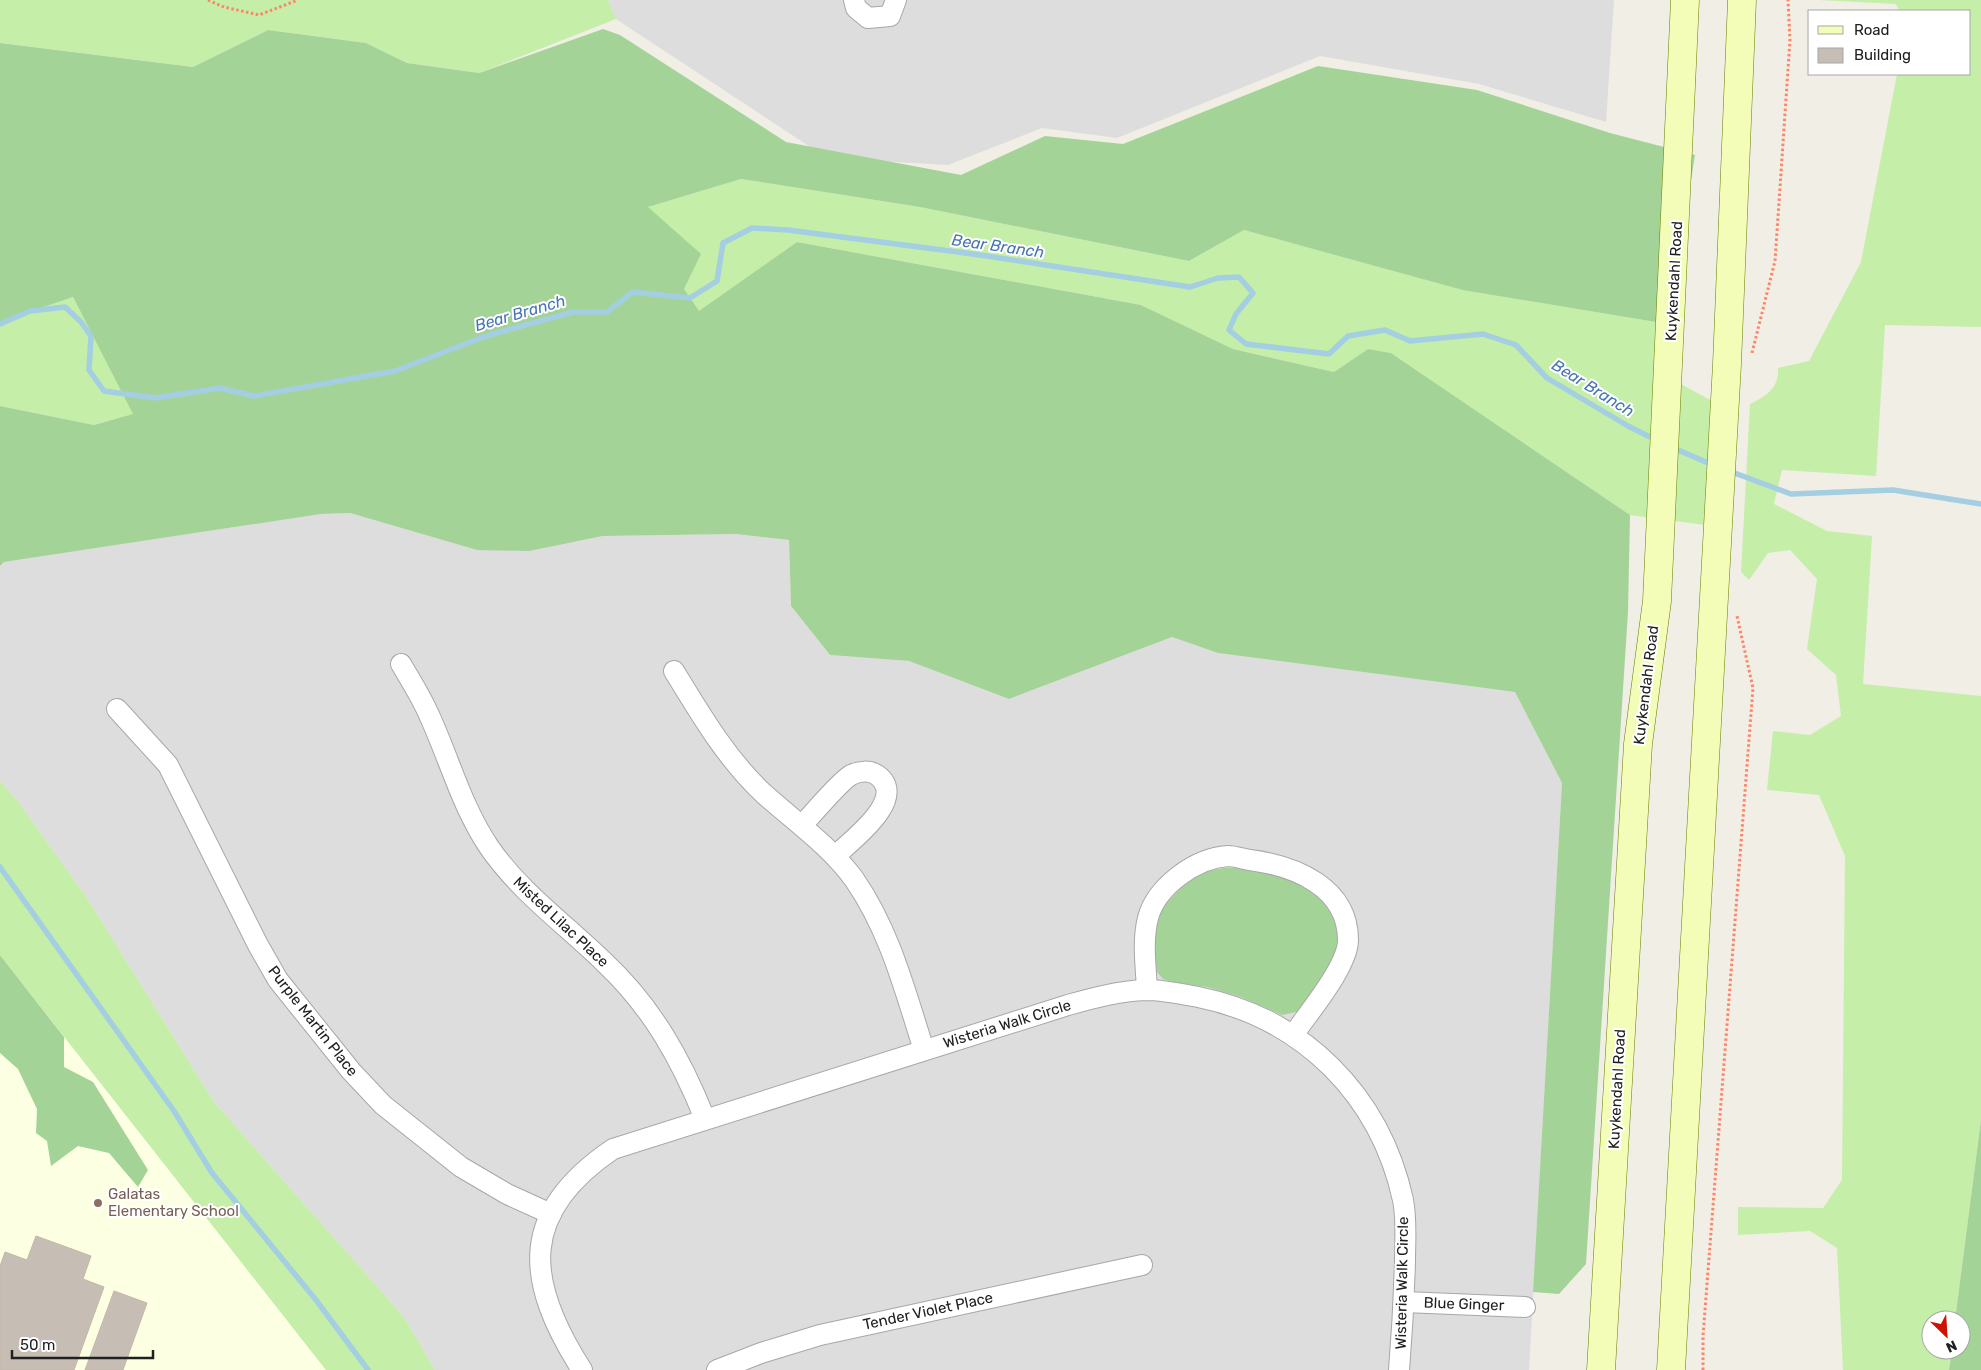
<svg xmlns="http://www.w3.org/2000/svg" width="1981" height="1370" font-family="Rubik,sans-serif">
<rect width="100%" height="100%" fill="#f1eee6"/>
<g fill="#dedddd">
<path d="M608 0H1614L1606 122 1479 84 1320 56 1117 138 1042 128 948 165 827 158 616 19Z"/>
<path d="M350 513 477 550 575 542 603 536 736 534 789 540 791 606 830 655 909 661 1009 699 1172 637 1218 653 1515 692 1562 783 1529 1370H435L404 1317 214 1102 87 898 17 800 0 781V566L4 562 321 514Z"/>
</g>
<path fill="#fcffe1" d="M0 955 64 1037 326 1370H0Z"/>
<g fill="#c5eea9">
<path d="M0 0H608L616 19 479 73 407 63 366 43 268 30 193 67 0 43Z"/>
<path d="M1818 0H1981V327L1885 325 1876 476 1782 470 1774 504 1827 531 1872 536 1863 684 1981 696V1120L1955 1320H1931V1350H1952L1949 1370H1843L1837 1248 1810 1231 1738 1235V1207L1823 1208 1842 1180 1845 856 1819 795 1767 790 1773 731 1810 735 1841 716 1836 675 1807 649 1817 579 1790 550 1768 553 1749 580 1741 572 1750 404C1767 396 1779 388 1778 368L1809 361 1861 262 1897 74H1970V11H1899L1896 4Z"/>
<path d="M741 179 920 207 1189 261 1244 230 1463 289 1668 324 1679 383 1712 401 1705 525 1630 515 1391 353 1368 349 1334 372 1233 349 1141 305 797 242 699 312 683 289 648 207Z"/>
<path d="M73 297 134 414 94 425 0 406V322Z"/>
<path d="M0 781 17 800 87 898 214 1102 404 1317 435 1370H326L0 955Z"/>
</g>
<g fill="#a4d398">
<path d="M603 29 620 35 786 142 961 175 1045 136 1123 144 1318 66 1477 90 1610 133 1695 155 1668 324 1463 290 1244 230 1189 261 920 207 741 179 648 207 701 254 684 289 699 311 797 242 1141 305 1233 349 1334 372 1368 349 1391 353 1630 515 1628 612 1586 1264 1559 1294 1533 1292 1562 783 1515 692 1218 653 1172 637 1009 699 909 661 830 655 791 606 789 540 736 534 603 536 529 551 477 550 350 513 321 514 4 562 0 566V406L94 425 133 414 73 297 0 322V43L193 67 268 30 366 43 407 63 479 73Z"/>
<path d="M1224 868C1275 867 1353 890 1337 957 1334 968 1309 999 1301 1011L1282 1015 1241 997 1207 987 1172 982 1163 979 1157 972 1154 963 1156 922 1164 906 1187 881 1204 871Z"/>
<path d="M0 955 64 1037V1067L93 1082 148 1170 138 1187 109 1153 78 1146 51 1166 47 1141 36 1133 37 1109 18 1069 0 1053Z"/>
<path d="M1981 1120V1370H1949L1952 1350H1961V1320H1955Z"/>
</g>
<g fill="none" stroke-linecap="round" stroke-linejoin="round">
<g stroke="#a4cee1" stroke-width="5.5">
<path d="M0 324 30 311 65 307 81 322 91 336 89 370 104 391 155 398 220 388 254 396 395 371 486 336 573 312H607L633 292 690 298 717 281 723 243 752 228 788 230 973 254 1190 287 1218 278 1239 277 1253 293 1236 314 1229 330 1246 344 1329 354 1348 336 1385 330 1410 341 1483 334 1516 345 1547 378 1628 426 1656 440"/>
<path d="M1671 447 1713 465"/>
<path d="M1729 471 1791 494 1893 490 1981 504"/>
<path d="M0 867 174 1111 212 1173 316 1300 368 1370"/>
</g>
</g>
<g fill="#c6beb5" stroke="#c4b6a7">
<path d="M36 1236 91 1256 83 1279 104 1287 74 1370H0V1266L5 1252 27 1260Z"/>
<path d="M114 1291 147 1303 123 1370H85Z"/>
</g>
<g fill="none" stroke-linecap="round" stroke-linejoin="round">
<g stroke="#a7a7a7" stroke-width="22">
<g id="minor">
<path d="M854 0 856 8 868 18 890 16 896 0"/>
<path d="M401 664C411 681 422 698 430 717 450 761 462 807 489 847 520 892 565 924 604 962 652 1007 681 1059 705 1119"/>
<path d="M674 671C701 715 726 758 763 793 794 821 829 845 854 879 890 931 905 991 924 1050"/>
<path d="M117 709 168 765 258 945 278 980 351 1071 383 1105 461 1167 507 1194 551 1214"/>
<path d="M802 825C813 814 840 781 851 775 859 771 870 770 877 775 909 798 852 840 835 856"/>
<path d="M1147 990C1146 967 1142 941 1148 918 1156 887 1195 858 1228 856 1235 856 1243 859 1250 860 1295 866 1348 887 1348 940 1348 966 1309 1012 1294 1034"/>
<path d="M1404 1302 1525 1307"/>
<path d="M582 1370C525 1281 518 1213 613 1149L1068 1005C1093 998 1119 991 1146 990 1163 990 1182 994 1198 997 1303 1018 1380 1095 1403 1200 1407 1220 1405 1241 1405 1261 1404 1297 1402 1334 1399 1370"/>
<path d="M717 1370 761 1353 820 1335 1142 1265"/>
</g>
</g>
<g stroke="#657e00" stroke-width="29">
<g id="secondary">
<path d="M1601 1370 1638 744 1657 601 1685 0"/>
<path d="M1671 1370 1727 364 1742 0"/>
</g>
</g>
<g stroke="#ff8569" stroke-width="3" stroke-dasharray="2.5 2.5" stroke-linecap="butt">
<path d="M208 0 224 7 259 15 298 0"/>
<path d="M1752 353 1775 261 1790 40 1788 0"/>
<path d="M1703 1370V1336L1753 688 1737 616"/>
</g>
<use href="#minor" stroke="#fff" stroke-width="20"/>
<use href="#secondary" stroke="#f4fdb8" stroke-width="28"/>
</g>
<circle fill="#8d6e63" stroke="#fff" stroke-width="2" cx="98" cy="1203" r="5"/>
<g text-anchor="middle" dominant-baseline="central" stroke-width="4" stroke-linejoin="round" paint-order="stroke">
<g font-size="15" fill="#202020" stroke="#fff">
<text transform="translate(1674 281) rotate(-87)">Kuykendahl Road</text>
<text transform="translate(1646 685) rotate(-83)">Kuykendahl Road</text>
<text transform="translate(561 922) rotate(43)">Misted Lilac Place</text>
<text transform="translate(313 1021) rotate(52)">Purple Martin Place</text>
<text transform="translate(1007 1024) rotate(-17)">Wisteria Walk Circle</text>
<text transform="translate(1617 1089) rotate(-87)">Kuykendahl Road</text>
<text transform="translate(1402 1283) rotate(-89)">Wisteria Walk Circle</text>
<text transform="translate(1464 1304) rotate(2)">Blue Ginger</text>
<text transform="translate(928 1311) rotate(-12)">Tender Violet Place</text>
</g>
<g font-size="15" fill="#785e54" stroke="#fff" text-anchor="start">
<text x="108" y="1194">Galatas<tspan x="108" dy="17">Elementary School</tspan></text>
</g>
<g font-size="16" font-style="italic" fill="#4674b6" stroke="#fff">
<text transform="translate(998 246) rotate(8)">Bear Branch</text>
<text transform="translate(520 313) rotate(-16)">Bear Branch</text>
<text transform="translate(1593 388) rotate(32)">Bear Branch</text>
</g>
</g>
<rect x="1808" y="10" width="162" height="65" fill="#ffffff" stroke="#a6a6a6"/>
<rect x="1818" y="26" width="25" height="8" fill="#f4fdb8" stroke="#a6a6a6"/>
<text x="1854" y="35" font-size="15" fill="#202020">Road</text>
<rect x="1818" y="48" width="25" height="15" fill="#c6beb5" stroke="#a6a6a6"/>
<text x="1854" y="60" font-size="15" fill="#202020">Building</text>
<g transform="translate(1946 1335) rotate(155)"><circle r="24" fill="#ffffff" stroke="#a6a6a6"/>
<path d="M0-4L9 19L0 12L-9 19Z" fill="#d01200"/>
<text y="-8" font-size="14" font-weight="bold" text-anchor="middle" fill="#202020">N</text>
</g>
<path d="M12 1350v8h141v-8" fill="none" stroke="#202020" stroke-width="2.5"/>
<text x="20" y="1350" font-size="15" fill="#202020" stroke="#ffffff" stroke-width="4" paint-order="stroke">50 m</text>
</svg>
